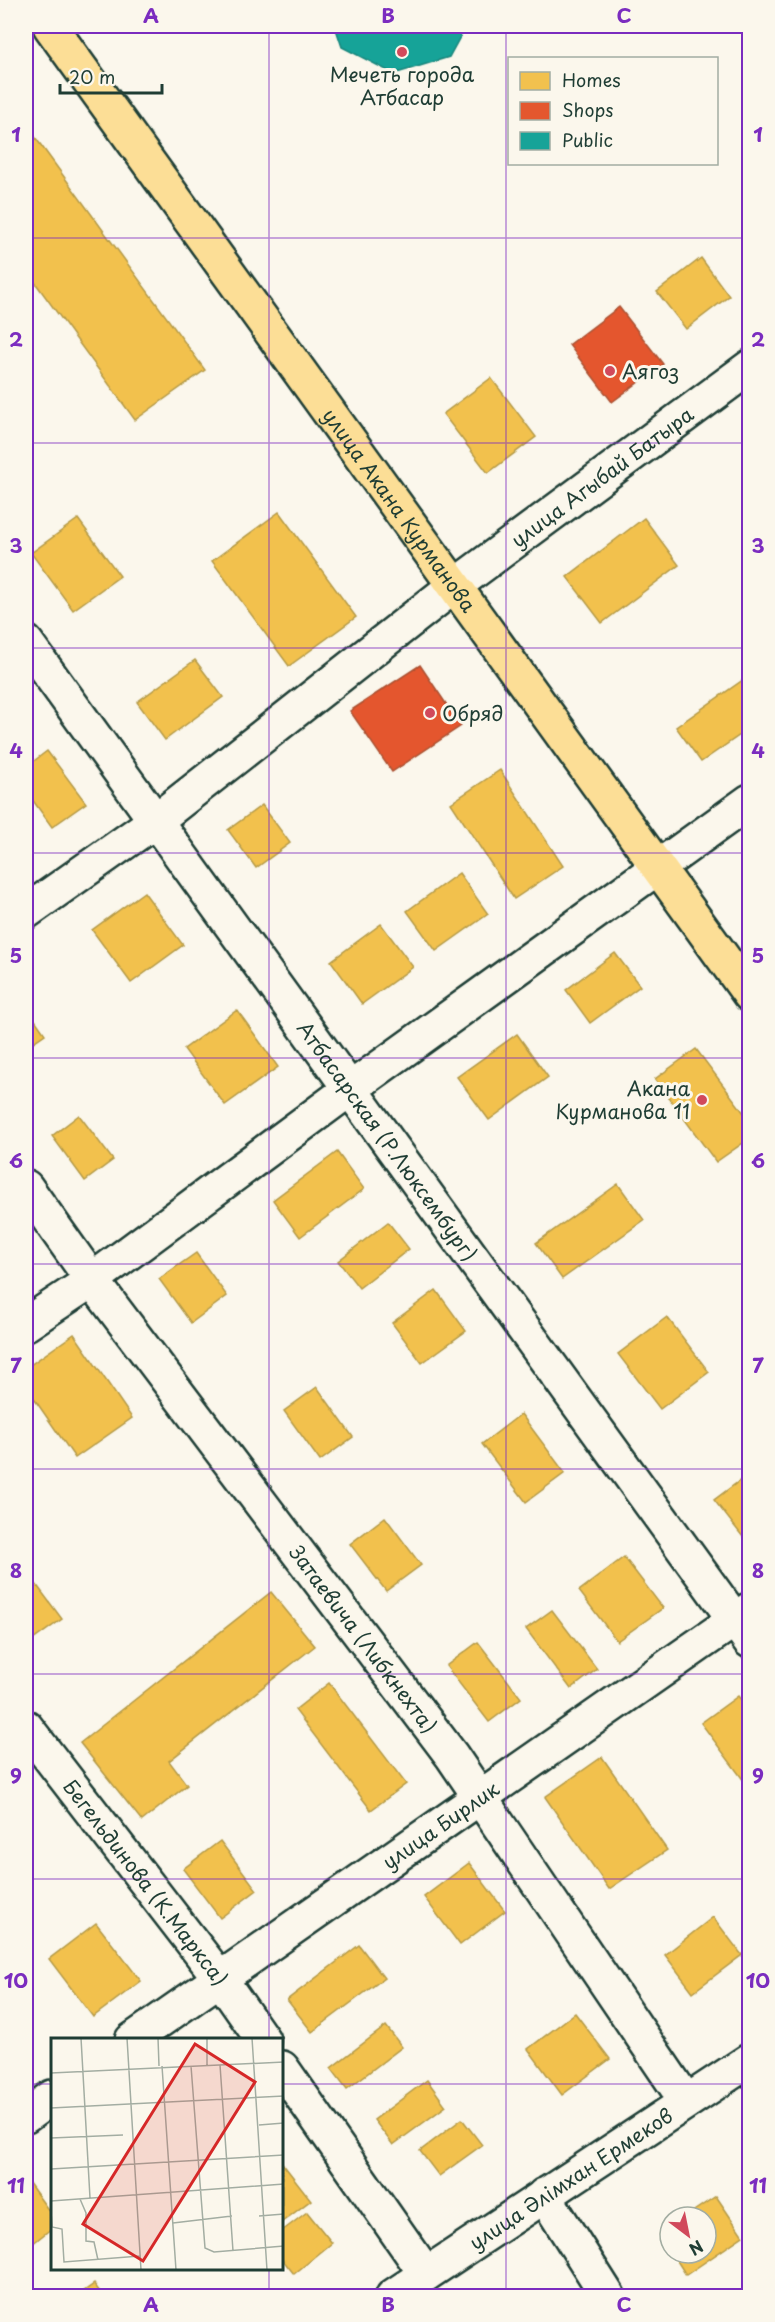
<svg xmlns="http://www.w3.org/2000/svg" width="775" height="2322" font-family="'Playpen Sans',sans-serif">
<rect width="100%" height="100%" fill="#fbf7ec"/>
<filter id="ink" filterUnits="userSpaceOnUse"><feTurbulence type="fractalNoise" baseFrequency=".0167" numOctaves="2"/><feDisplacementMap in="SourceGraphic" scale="12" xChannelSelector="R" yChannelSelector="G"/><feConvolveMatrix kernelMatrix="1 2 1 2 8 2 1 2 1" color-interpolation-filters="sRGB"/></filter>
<g filter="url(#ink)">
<g fill="#f2c14e" stroke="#b39946" stroke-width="1.5">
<path d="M27 126 205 370 135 420 26 270Z"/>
<path d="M701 258 729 296 686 329 657 292Z"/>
<path d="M491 378 536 437 488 473 443 414Z"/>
<path d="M279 512 356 617 289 666 212 561Z"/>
<path d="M644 518 679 565 602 623 567 577Z"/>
<path d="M78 519 120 576 73 610 31 553Z"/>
<path d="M195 660 223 697 165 740 137 702Z"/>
<path d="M750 675V728L701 762 676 727Z"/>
<path d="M47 751 86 803 52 827 26 791V767Z"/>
<path d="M500 770 563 866 514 899 451 803Z"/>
<path d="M262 805 290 843 256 868 228 830Z"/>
<path d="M459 873 488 914 436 951 407 911Z"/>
<path d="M144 892 183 945 131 983 92 930Z"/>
<path d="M381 924 413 967 362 1004 331 961Z"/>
<path d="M615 953 640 986 590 1023 566 990Z"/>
<path d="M26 1007 45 1034 26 1047Z"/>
<path d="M237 1010 278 1067 225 1105 184 1049Z"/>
<path d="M517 1034 548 1077 489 1120 457 1077Z"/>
<path d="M696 1049 750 1121V1138L716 1162 655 1079Z"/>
<path d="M79 1115 113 1160 85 1181 52 1136Z"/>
<path d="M337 1152 364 1189 300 1237 273 1200Z"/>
<path d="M618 1184 644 1220 562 1279 536 1243Z"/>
<path d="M388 1222 409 1249 359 1288 338 1261Z"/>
<path d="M196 1253 227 1296 191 1323 159 1279Z"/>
<path d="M436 1290 466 1331 422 1363 392 1323Z"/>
<path d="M667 1317 709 1372 660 1409 618 1354Z"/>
<path d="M74 1334 132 1418 75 1458 26 1387V1368Z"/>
<path d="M317 1387 353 1437 320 1461 284 1411Z"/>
<path d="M521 1414 565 1473 526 1502 482 1444Z"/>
<path d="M750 1473V1532L743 1537 714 1500Z"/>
<path d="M385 1517 421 1565 386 1591 350 1544Z"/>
<path d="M624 1557 663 1608 617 1641 579 1591Z"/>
<path d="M27 1572 62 1619 26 1645V1573Z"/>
<path d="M271 1592 315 1646 169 1761 187 1785 142 1821 80 1743Z"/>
<path d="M552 1610 597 1669 571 1689 526 1629Z"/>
<path d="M478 1642 521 1698 489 1722 446 1666Z"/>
<path d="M329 1683 406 1784 371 1810 295 1710Z"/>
<path d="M738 1696 750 1711V1789L701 1723Z"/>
<path d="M602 1757 667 1850 609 1889 545 1797Z"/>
<path d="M220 1841 257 1890 220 1918 183 1869Z"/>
<path d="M469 1863 505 1911 460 1945 424 1897Z"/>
<path d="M713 1917 742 1955 693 1992 665 1955Z"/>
<path d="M96 1923 141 1981 93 2017 49 1959Z"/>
<path d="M359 1945 384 1978 312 2032 287 2000Z"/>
<path d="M575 2013 610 2059 562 2095 528 2049Z"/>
<path d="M386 2026 402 2047 347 2089 331 2068Z"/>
<path d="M427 2080 446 2106 393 2145 374 2120Z"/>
<path d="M462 2119 482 2145 439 2176 420 2151Z"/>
<path d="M282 2163 311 2200 282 2222Z"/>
<path d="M26 2179 52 2215V2228L26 2249Z"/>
<path d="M716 2196 743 2236 686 2275 672 2253H706V2217H685Z"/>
<path d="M307 2212 332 2243 294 2274 282 2259V2231Z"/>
<path d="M670 2227V2250L659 2234Z"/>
<path d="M94 2284 103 2296H77Z"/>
</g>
<g fill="#e4572e" stroke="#a94f30" stroke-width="1.5">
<path d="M619 307 663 364 612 402 569 345Z"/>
<path d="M420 665 461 726 392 772 350 711Z"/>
</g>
<path fill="#17a398" stroke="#19847a" stroke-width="1.5" d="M335 26H466L449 57 394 74 342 47Z"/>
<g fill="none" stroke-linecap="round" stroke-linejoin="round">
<g stroke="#1f3d34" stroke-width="38">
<g id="minor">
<path id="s1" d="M26 642 750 1641"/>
<path id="s2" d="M26 912 155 821 453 587 750 367"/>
<path id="s3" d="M26 1187 92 1280 452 1756 686 2101"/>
<path d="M26 1324 92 1280 350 1089 750 801"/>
<path id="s4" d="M26 1727 219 1977 263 2040"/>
<path id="s5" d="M132 2040 750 1609"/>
<path d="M282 2068 426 2274"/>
<path d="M26 2116 52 2097"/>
<path d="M544 2195 608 2296"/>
<path id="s6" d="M393 2296 750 2060"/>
</g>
</g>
<g stroke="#1f3d34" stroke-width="38">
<g id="major">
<path id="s7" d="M50 26 750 995"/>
</g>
</g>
<use href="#minor" stroke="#fbf7ec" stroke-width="33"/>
<use href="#major" stroke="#fcde96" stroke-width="33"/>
</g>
</g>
<path fill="none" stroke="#7b2cbf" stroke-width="1.5" stroke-opacity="0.55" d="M269 26V2040M506 26V2296M26 238H750M26 443H750M26 648H750M26 853H750M26 1058H750M26 1264H750M26 1469H750M26 1674H750M26 1879H750M26 2084H52M282 2084H750M269 2270V2296"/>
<g fill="#d1495b" stroke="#fbf7ec" stroke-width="2">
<circle cx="402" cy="52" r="6"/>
<circle cx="610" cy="371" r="6"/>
<circle cx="430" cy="713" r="6"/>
<circle cx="702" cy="1100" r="6"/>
</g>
<g text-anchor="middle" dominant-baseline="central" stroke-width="6" stroke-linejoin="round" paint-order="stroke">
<g font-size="20" fill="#1f3d34" stroke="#fbf7ec" text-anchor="start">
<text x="402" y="74" text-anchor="middle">Мечеть города<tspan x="402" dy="23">Атбасар</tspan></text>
<text x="622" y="371">Аягоз</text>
<text x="442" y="713">Обряд</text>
<text x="690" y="1088" text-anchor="end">Акана<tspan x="690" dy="23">Курманова 11</tspan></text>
</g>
<g font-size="20" fill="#1f3d34" stroke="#fbf7ec">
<text stroke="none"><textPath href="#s2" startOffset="722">улица Агыбай Батыра</textPath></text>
<text stroke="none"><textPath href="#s7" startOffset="597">улица Акана Курманова</textPath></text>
<text stroke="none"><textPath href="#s1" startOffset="616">Атбасарская (Р.Люксембург)</textPath></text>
<text stroke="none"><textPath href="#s3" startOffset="564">Затаевича (Либкнехта)</textPath></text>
<text stroke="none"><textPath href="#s5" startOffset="376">улица Бирлик</textPath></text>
<text stroke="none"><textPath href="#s4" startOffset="196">Бегельдинова (К.Маркса)</textPath></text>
<text stroke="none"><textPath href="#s6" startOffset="213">улица Әлімхан Ермеков</textPath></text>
</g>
</g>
<g transform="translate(51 2038)">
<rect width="232" height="232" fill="#fbf7ec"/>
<path fill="none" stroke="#a3ada2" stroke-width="1.5" d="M30 0 39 160M76 0 90 232M107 0 108 28M156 0V27M201 0 216 232M169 27 182 213M111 28 125 232M140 28 154 210 163 214 233 208M0 35 233 24M0 70 233 58M208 87 233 85M0 100 72 97M0 131 233 117M29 161 35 175V203L43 204 47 222M0 163 233 146M0 173 1 189 11 191 13 224 89 218M208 178 233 176M122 185 181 178"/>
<path fill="#d62828" fill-opacity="0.15" stroke="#d62828" stroke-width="3" d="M144 6 204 44 92 223 32 186Z"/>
<rect width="232" height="232" fill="none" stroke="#1f3d34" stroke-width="3"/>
</g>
<rect width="775" height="2322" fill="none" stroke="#fbf7ec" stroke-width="66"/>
<rect x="508" y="57" width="210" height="108" fill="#fbf7ec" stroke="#a3ada2" stroke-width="1.5"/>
<rect x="520" y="72" width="30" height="18" fill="#f2c14e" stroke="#a3ada2" stroke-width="1.5"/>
<text x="562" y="87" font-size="18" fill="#1f3d34">Homes</text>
<rect x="520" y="102" width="30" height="18" fill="#e4572e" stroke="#a3ada2" stroke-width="1.5"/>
<text x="562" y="117" font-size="18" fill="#1f3d34">Shops</text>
<rect x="520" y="132" width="30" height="18" fill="#17a398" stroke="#a3ada2" stroke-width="1.5"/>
<text x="562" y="147" font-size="18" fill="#1f3d34">Public</text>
<g transform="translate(688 2235) rotate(148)"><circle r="28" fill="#fbf7ec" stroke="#a3ada2" stroke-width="1.5"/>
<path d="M0-4.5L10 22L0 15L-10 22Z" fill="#d1495b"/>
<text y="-9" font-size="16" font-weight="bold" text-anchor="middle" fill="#1f3d34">N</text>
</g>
<path d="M60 84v9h102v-9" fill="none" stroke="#1f3d34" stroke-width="3"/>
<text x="69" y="84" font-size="18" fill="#1f3d34" stroke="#fbf7ec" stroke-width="4.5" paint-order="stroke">20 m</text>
<rect x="33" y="33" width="709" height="2256" fill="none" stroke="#7b2cbf" stroke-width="2"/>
<g font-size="20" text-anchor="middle" font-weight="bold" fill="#7b2cbf">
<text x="151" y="23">A</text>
<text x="388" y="23">B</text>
<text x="624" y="23">C</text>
<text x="16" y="142">1</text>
<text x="758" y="142">1</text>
<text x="16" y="347">2</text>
<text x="758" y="347">2</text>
<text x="16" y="553">3</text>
<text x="758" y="553">3</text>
<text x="16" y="758">4</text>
<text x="758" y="758">4</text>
<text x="16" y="963">5</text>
<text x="758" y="963">5</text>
<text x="16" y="1168">6</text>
<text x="758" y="1168">6</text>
<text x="16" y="1373">7</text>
<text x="758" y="1373">7</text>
<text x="16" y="1578">8</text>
<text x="758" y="1578">8</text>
<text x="16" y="1783">9</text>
<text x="758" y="1783">9</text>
<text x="16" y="1988">10</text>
<text x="758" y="1988">10</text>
<text x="16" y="2193">11</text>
<text x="758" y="2193">11</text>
<text x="151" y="2312">A</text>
<text x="388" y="2312">B</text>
<text x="624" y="2312">C</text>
</g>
</svg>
